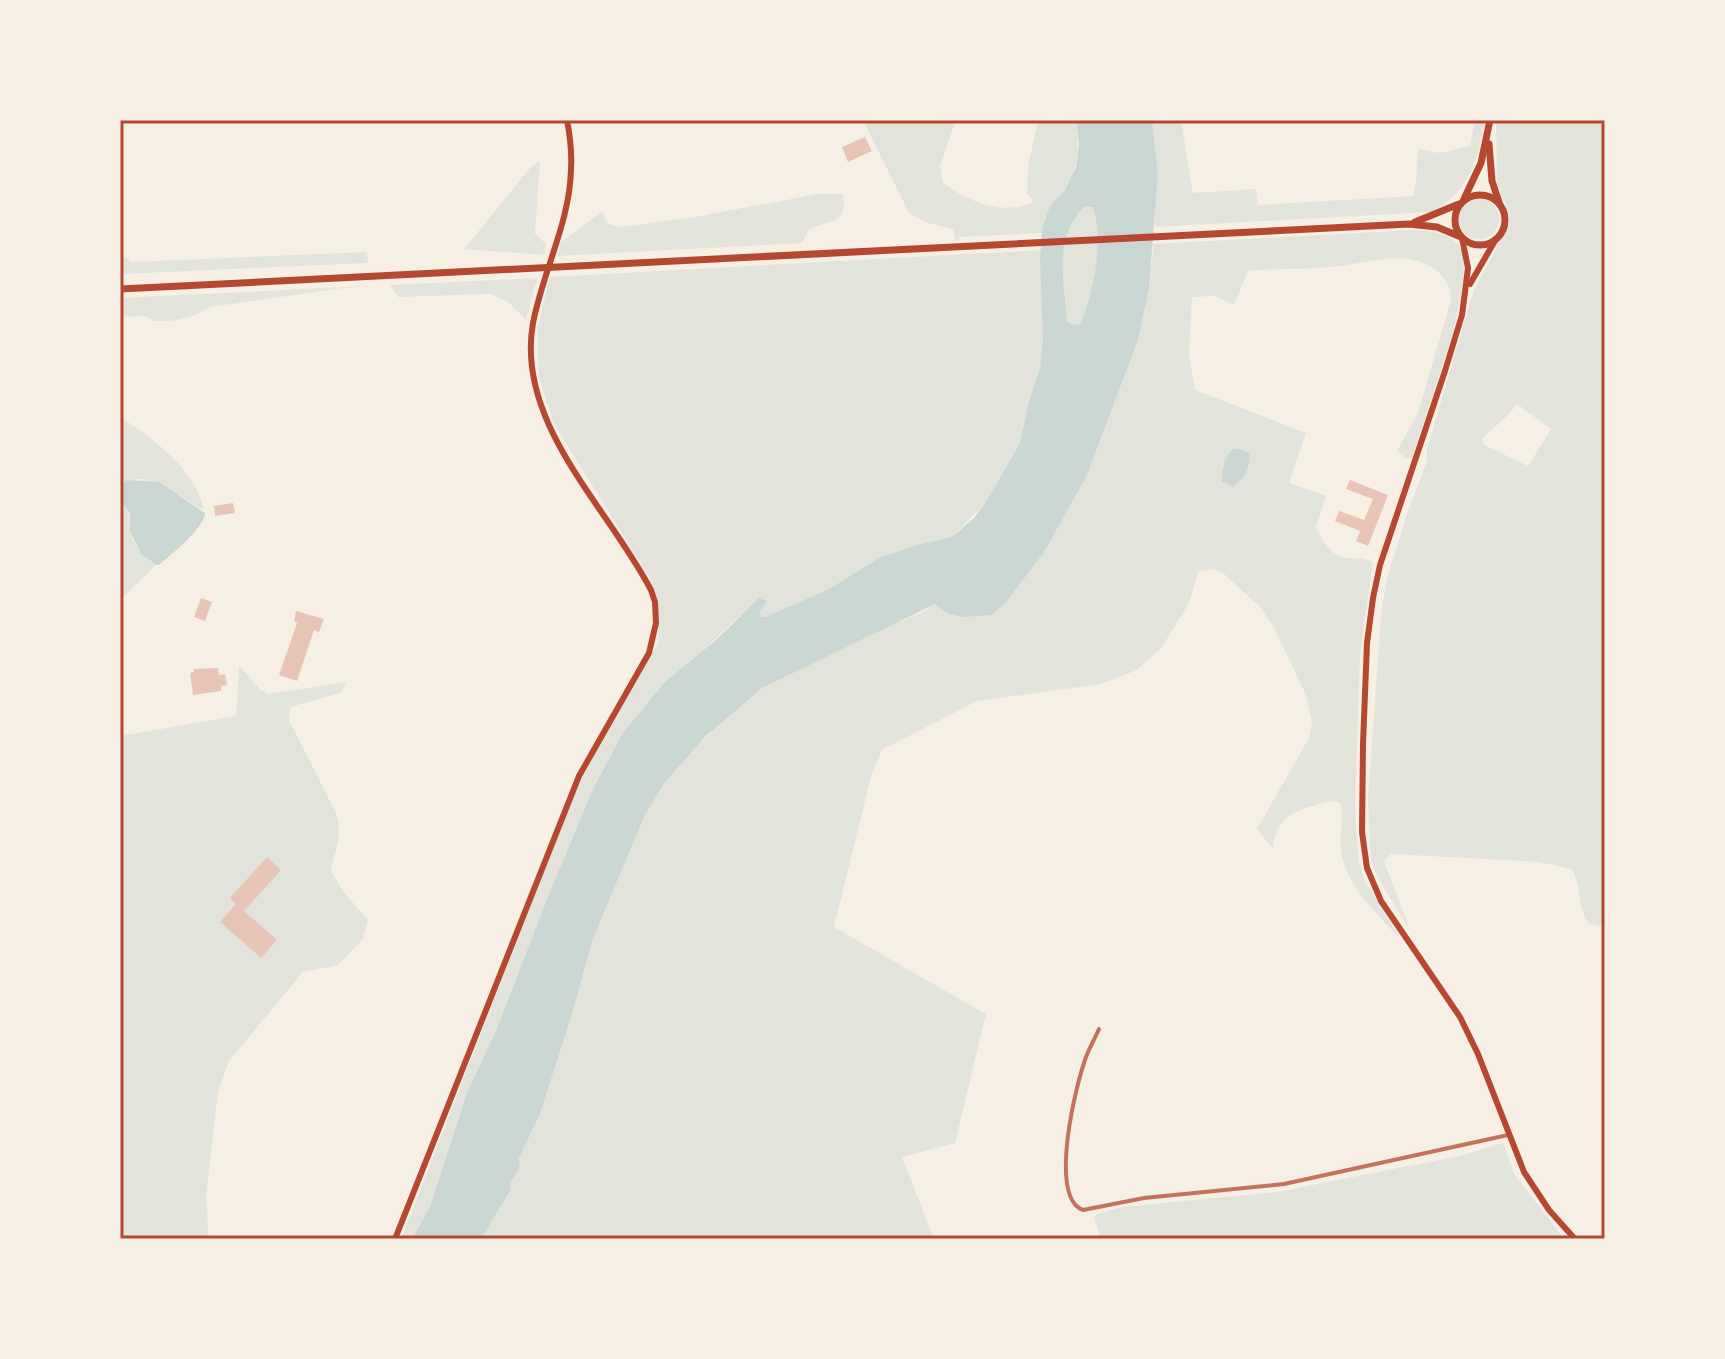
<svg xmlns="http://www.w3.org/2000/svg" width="1725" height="1359" font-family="Karla,sans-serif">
<rect width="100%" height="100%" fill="#f6efe4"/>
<g fill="#e2e4dc" fill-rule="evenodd">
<path d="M863 120H956L940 166 943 183C970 202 1000 215 1032 203L1033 200 1027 194 1028 166 1038 120H1076C1079 145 1079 167 1065 189 1055 206 1044 211 1042 233L959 237V240L955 241 954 229 927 223 909 213Z"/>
<path d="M1152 120H1181L1193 193 1256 189 1258 205 1413 196 1416 181 1418 149 1440 153 1470 146 1475 120H1484C1479 159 1468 194 1430 212L1155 227 1154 202 1158 173Z"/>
<path d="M1496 120H1605V923L1600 926 1590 924C1576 907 1582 887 1572 869L1538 862 1391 854 1384 861 1410 930 1379 880 1371 861 1368 800 1381 618 1386 582 1408 511 1427 462V449L1474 290 1510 223 1507 207 1497 184ZM1517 404 1551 429 1528 466 1484 445 1482 439C1494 427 1507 418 1517 404Z"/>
<path d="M540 161 535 234 545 243V255L464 249 531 167Z"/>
<path d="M818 194H843C848 227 829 218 809 230L802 243 558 256 560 243 602 212 608 224 622 227 694 217Z"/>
<circle cx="1479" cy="219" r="20"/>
<path d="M1084 207H1093C1104 241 1095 293 1080 324L1073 326 1067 322C1065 281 1052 239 1084 207Z"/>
<path d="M1413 230C1428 231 1450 233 1459 246 1480 274 1423 422 1412 457L1406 459 1397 451 1418 413 1451 300C1451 288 1447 281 1439 273 1410 245 1365 265 1330 267 1303 270 1276 268 1248 271L1234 305 1215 296 1192 297 1189 355 1195 390 1306 433 1289 483 1326 496 1316 527C1323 541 1331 557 1348 558 1358 559 1363 557 1373 562L1360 654 1355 811 1359 862 1365 881 1401 940C1377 913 1348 889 1341 852 1338 836 1346 815 1339 802 1330 800 1322 803 1313 806 1288 812 1275 823 1273 849L1257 829 1309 738 1312 723 1306 695 1273 626 1260 607 1222 572 1212 569 1199 571 1189 603 1162 647 1137 670 1101 684 977 701 882 750 872 773 834 927 986 1014 955 1143 902 1157 934 1239H481L511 1189 510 1183 520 1167 519 1158 540 1114 573 1011 592 941 645 815 665 782 687 756 739 705 762 688 800 667 876 631 919 614 935 604 1019 586 1087 475 1138 340 1149 289 1154 244Z"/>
<path d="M1042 250 1043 338 1040 368 1029 401 1020 443 986 502 952 537 917 545 879 558 829 589 765 617H761L760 611 738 617 648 703 622 734 593 789 549 894 496 1031 467 1091 430 1207 412 1239H401L578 785 659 642 657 595 648 575 554 424 539 377 538 352V327L550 277Z"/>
<path d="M367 252 368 263 120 274V253L131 262Z"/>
<path d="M537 278 526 320 507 301 490 294 398 297 390 285 343 288 210 307 191 317 171 321H154L145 316 120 317V298Z"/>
<path d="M120 417C153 438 196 470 204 510 179 498 148 466 120 485Z"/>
<path d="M120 499C131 509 128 516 130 529 132 544 143 558 156 565L121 599Z"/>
<path d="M239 666 261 690 268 694 346 682 341 693 290 707 289 720 336 813C344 838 335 847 331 871L343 891 368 920 363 939 338 965 303 972 229 1061 218 1092 206 1196 209 1239H120V736L236 716Z"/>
<path d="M1503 1143 1515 1175 1564 1239H1101L1094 1218 1097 1214 1122 1207 1277 1192 1459 1156Z"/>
</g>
<g fill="#c9d6d2" fill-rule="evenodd">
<path d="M1076 120H1152L1158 173 1149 289 1138 340 1087 475 1044 552 1007 601 991 615 962 617 949 614 935 604 762 688 706 736 665 782 645 815 592 941 573 1011 540 1114 519 1158 520 1167 510 1183 511 1189 481 1239H412L430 1207 467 1092 496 1031 549 894 593 789 622 734 665 682 717 639 759 598 767 601 760 611 761 617H765L829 589 879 558 917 545 952 537 974 518 986 502 1020 443 1029 401 1040 368 1043 338 1040 258 1042 228 1050 206 1065 190 1076 167 1079 144ZM1084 207H1093C1104 240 1094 294 1080 324L1073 325 1067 322C1065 282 1052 239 1084 207Z"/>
<path d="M1233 449H1240L1250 453C1249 469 1246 477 1233 487L1221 481 1225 459Z"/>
<path d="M128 480 159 482 205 513C204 528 172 554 159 565H156L141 554 130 531V514L120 499V485Z"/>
</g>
<g fill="#e6c5b7">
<path d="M865 137 872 151 848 162 842 147Z"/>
<path d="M1350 480 1388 495 1368 546 1356 541 1360 531 1335 521 1339 511 1364 520 1373 499 1346 489Z"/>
<path d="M233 503 235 513 215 516 214 506Z"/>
<path d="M201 598 212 602 205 621 194 617Z"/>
<path d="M296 611 324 619 319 632 314 630 297 681 279 675 297 623 294 621Z"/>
<path d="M218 668 219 675 225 674 227 685 221 686V691L193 695 190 673 194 672V669Z"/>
<path d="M267 857 281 870 244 911 277 940 261 958 220 922 236 904 230 898Z"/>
</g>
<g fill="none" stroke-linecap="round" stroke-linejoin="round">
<path stroke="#c5725c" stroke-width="4" d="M1099 1029C1095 1038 1090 1047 1086 1057 1076 1084 1048 1197 1083 1210L1144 1198 1284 1184 1508 1135"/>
<g stroke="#b5482f" stroke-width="6">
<path d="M1462 238 1468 268 1462 315 1445 371 1380 565 1373 598 1367 643 1363 744 1362 832 1367 868 1381 901 1460 1017 1478 1054 1524 1172 1549 1210 1575 1239"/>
<path d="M1470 284 1496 239"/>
<path d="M395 1239 579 776 649 653 656 623 655 602 651 590C608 507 515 423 533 323 543 271 570 222 571 169 572 153 570 136 567 120"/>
</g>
<g stroke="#b5482f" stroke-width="7">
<path d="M1489 144 1492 181 1499 202"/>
<circle cx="1480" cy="220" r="25"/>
<path d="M1464 199 1481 163 1490 120"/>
<path d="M1415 222 1459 204"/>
<path d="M120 289 1409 224 1437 227 1461 237"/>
</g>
</g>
<rect width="1725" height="1359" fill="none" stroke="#f6efe4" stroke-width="244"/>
<rect x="122" y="122" width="1481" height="1115" fill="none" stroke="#b5482f" stroke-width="3"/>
</svg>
